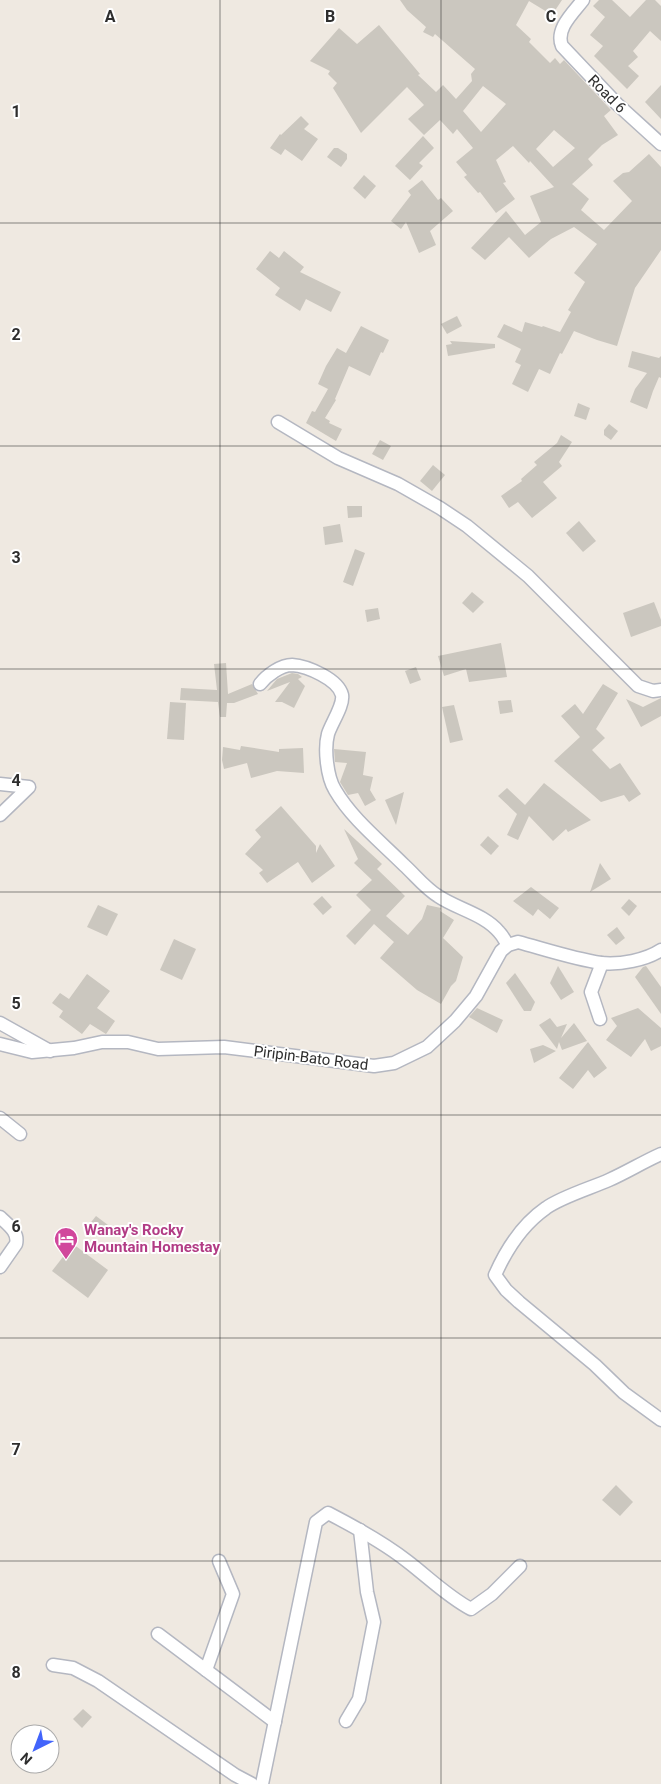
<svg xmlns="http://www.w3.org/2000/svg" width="661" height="1784" font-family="Roboto,sans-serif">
<rect width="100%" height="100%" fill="#efe9e1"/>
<g fill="#cbc7bf" fill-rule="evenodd">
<path d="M400 0H562L552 15 529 1 516 25 531 39 529 42 550 63 555 58 560 64 564 60 611 110 604 116 618 135 602 145 588 159 593 165 572 184 589 199 581 210 604 230 632 201 613 181 623 173 629 172 649 154 661 167V250L635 288 617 346 597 340 574 331 562 354 560 353 550 374 539 369 528 392 512 384 521 365 515 362 521 349 497 337 504 324 522 332 525 322 542 327 543 326 560 332 571 312 568 310 585 282 574 273 597 244 574 227 551 239 529 258 509 237 485 260 471 248 506 211 525 235 541 222 530 196 554 187 530 161 529 163 513 146 496 160 506 182 503 183 515 199 496 213 480 192 478 193 464 177 467 175 456 162 473 148 457 129 453 134 440 120 424 135 408 119 424 105 407 87 361 133 333 88 337 83 328 74 330 71 310 61 339 28 357 44 379 25 420 74 418 75 436 92 443 85 456 99 472 81 471 74 475 69 435 34 433 37 423 32 426 27 407 10ZM483 86 506 104 481 132 463 111ZM554 130 575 148 553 167 536 149Z"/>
<path d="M599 0H612L630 17 646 0H655L661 6V41L650 31 633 51 638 57 628 66 639 76 627 89 594 56 603 46 590 35 605 17 593 6Z"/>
<path d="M661 85V119L645 102Z"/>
<path d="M301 116 309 124 304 129 318 139 302 161 285 149 281 155 270 148 280 134 281 135Z"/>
<path d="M423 136 434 148 419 163 423 166 410 180 395 166Z"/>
<path d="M334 148H338L347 154V159L341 167 327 157Z"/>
<path d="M364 175 376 186 365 199 353 188Z"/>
<path d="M422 180 438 200 441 198 453 211 430 231 436 245 419 253 406 222 401 229 391 221 411 195 408 191Z"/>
<path d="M270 251 279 258 284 251 304 267 300 272 341 292 331 312 306 299 300 311 275 295 280 288 256 269Z"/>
<path d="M457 316 462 326 447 334 441 324Z"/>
<path d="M361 326 389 340 383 353 381 352 370 376 349 366 335 399 336 400 325 418 330 421 329 423 342 429 336 441 306 423 312 411 315 412 328 389 318 384 326 366 337 348 346 353Z"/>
<path d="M450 341 495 344V348L448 356 446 345 452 344Z"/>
<path d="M632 351 659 358 661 356V378L659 377 653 391 647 409 630 402 635 389 647 373 628 367Z"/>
<path d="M578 403 590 408 586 420 574 416Z"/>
<path d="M609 424 618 431 611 440 604 435V430Z"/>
<path d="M561 435 572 442 559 462 562 466 543 482 557 498 532 518 518 502 509 508 501 496 522 481 521 479 537 465 534 462 557 443Z"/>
<path d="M380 440 391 446 383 460 372 454Z"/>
<path d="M433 465 445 475 432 491 420 481Z"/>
<path d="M347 506H362V517L348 518Z"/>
<path d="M579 521 596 541 583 552 566 533Z"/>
<path d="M340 524 343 542 325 545 323 527Z"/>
<path d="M355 549 365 553 353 586 343 582Z"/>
<path d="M472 592 484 602 473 613 462 603Z"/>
<path d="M654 602 661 620V626L631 637 623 613Z"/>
<path d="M378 608 380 619 367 622 365 610Z"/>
<path d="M501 643 507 677 469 682 466 669 444 676 438 656Z"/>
<path d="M226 663 228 694 252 684 258 694 234 703H227L226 717H220L218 702 180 700 181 688 217 690 214 664Z"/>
<path d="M416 667 421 680 410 684 405 671Z"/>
<path d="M292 673 298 674 302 677 298 679 305 686 294 708 282 702H275L290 682 267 691 277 679Z"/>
<path d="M603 684 618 693 596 729 605 738 592 750 610 769 620 763 641 794 629 802 624 795 601 802 554 761 580 737 561 716 575 704 583 714Z"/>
<path d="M661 698V716L641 727 626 699 643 707Z"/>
<path d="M511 700 513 712 500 714 498 701Z"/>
<path d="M170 702 186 703 184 740 167 739Z"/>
<path d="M454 705 463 740 450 743 442 707Z"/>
<path d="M241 746 279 752V749L303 748 304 773 277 771 251 778 247 763 224 769 222 760 223 747 240 750Z"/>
<path d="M334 749 366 752 363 775 373 777 370 790 376 800 365 806 358 793 348 795 340 782 347 763 335 762Z"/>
<path d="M544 783 591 820 568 832 566 829 553 841 529 816 518 840 507 835 517 814 498 796 507 788 525 805Z"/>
<path d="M404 792 396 825 385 800Z"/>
<path d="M281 806 316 846V853L320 844 335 866 312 883 298 862 267 883 259 873 263 870 245 854 261 837 255 830Z"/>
<path d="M344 829 382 864 377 869 405 896 386 916 408 935 422 919 427 905 441 908 440 911 454 920 443 938 463 957 456 981 451 986 441 1004 417 990 380 958 394 942 374 924 355 945 346 936 371 910 356 895 372 880 354 863 358 859Z"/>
<path d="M488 836 499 846 491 855 480 845Z"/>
<path d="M600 863 611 879 590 892Z"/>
<path d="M531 887 559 908 550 919 538 909 533 916 513 901Z"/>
<path d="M322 896 332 907 323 915 313 904Z"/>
<path d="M629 899 637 906 629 916 621 908Z"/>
<path d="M98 905 118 914 107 936 87 927Z"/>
<path d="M617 927 625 938 616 945 607 935Z"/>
<path d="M174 939 196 949 182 980 160 970Z"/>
<path d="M558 966 574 992 561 1000 550 983Z"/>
<path d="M646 966 661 987V1014L635 977 643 967Z"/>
<path d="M515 973 535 1002 531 1011H524L506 983Z"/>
<path d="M87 974 110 991 97 1008 115 1021 106 1034 90 1024 82 1034 59 1017 63 1011 52 1003 60 993 69 999Z"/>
<path d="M477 1008 503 1020 497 1033 469 1017Z"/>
<path d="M638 1008 661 1028V1046L651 1051 645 1039 631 1057 606 1040 617 1026 611 1018Z"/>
<path d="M550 1018 557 1027 567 1024 561 1038 574 1023 587 1041 562 1050 559 1042 557 1049 539 1025Z"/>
<path d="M588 1042 607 1068 594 1078 588 1070 573 1089 559 1078Z"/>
<path d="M543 1045 556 1051 534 1063 530 1049Z"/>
<path d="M96 1216 108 1225 101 1235 88 1226Z"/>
<path d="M73 1244 108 1270 88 1298 52 1271Z"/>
<path d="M616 1485 633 1502 620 1516 602 1500Z"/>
<path d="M83 1709 92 1717 82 1728 73 1719Z"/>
</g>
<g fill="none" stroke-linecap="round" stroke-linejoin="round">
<g stroke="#b4b7c1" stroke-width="15">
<g id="minor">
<path d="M583 0C573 13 555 29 562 46L617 104 661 144"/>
<path d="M278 422 338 458 398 484 440 508 467 526 528 576 638 686 653 691 661 690"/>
<path d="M260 684C267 675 281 665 292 665 307 666 338 679 342 695 344 705 331 724 328 734 324 749 327 777 335 790 352 819 380 841 404 865 415 875 425 888 438 896 457 909 484 914 499 932 503 936 505 941 508 945"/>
<path d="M0 784 29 787 0 815"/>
<path d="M600 1019 591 992 602 963"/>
<path d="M0 1023 50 1051"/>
<path d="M0 1044 32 1052 74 1048 102 1042H128L158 1049 224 1047 374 1066 394 1063 427 1047 455 1021 476 996 501 951 508 945 518 942C544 949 574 959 601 963 620 965 646 960 661 950"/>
<path d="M0 1118 20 1134"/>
<path d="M661 1154C643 1162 627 1172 609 1180 591 1188 561 1197 546 1208 523 1224 506 1250 495 1275L506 1290 519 1302 595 1365 624 1393 661 1420"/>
<path d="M0 1217C8 1225 19 1232 16 1244L0 1267"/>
<path d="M158 1634 275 1722"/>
<path d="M53 1665 73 1668 98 1681 235 1775 252 1784"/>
<path d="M206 1670 233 1594 219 1561"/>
<path d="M346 1721 359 1699 374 1622 367 1592 360 1530"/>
<path d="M262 1784 316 1522 328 1513C355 1527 383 1542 407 1561 428 1577 448 1597 471 1609L492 1594 520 1566"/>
</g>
</g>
<use href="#minor" stroke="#fff" stroke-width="12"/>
</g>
<path fill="none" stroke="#2e2e2e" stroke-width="1" stroke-opacity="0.55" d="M220 0V1784M441 0V1784M0 223H661M0 446H661M0 669H661M0 892H661M0 1115H661M0 1338H661M0 1561H661"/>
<defs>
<g id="hotel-pin" transform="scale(1.25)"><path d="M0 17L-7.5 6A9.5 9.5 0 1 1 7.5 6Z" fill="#d1479c" stroke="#fff"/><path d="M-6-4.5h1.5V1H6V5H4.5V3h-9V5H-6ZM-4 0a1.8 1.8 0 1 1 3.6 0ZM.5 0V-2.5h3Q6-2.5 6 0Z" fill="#fff"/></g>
</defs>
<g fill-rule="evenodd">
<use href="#hotel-pin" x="66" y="1239"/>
</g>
<g text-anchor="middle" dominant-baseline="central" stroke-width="4" stroke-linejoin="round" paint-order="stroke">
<g font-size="15" fill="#2e2e2e" stroke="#fff">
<text transform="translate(607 94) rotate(45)">Road 6</text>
<text transform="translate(311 1058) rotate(7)">Piripin-Bato Road</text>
</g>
<g font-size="15" font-weight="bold" fill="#b23c85" stroke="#fff" text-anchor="start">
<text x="84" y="1230">Wanay's Rocky<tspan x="84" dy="17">Mountain Homestay</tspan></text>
</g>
</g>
<g font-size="16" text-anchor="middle" font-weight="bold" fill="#2e2e2e" stroke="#fff" stroke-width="4" stroke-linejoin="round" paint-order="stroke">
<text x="110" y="22">A</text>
<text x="330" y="22">B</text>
<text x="551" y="22">C</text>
<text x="16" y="117">1</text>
<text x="16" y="340">2</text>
<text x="16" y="563">3</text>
<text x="16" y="786">4</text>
<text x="16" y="1009">5</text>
<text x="16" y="1232">6</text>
<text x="16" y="1455">7</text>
<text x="16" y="1678">8</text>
</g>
<g transform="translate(35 1749) rotate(222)"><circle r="24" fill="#ffffff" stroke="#ababab"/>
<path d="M0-4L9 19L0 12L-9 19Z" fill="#4264fb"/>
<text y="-8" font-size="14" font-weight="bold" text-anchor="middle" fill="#2e2e2e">N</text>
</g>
</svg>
